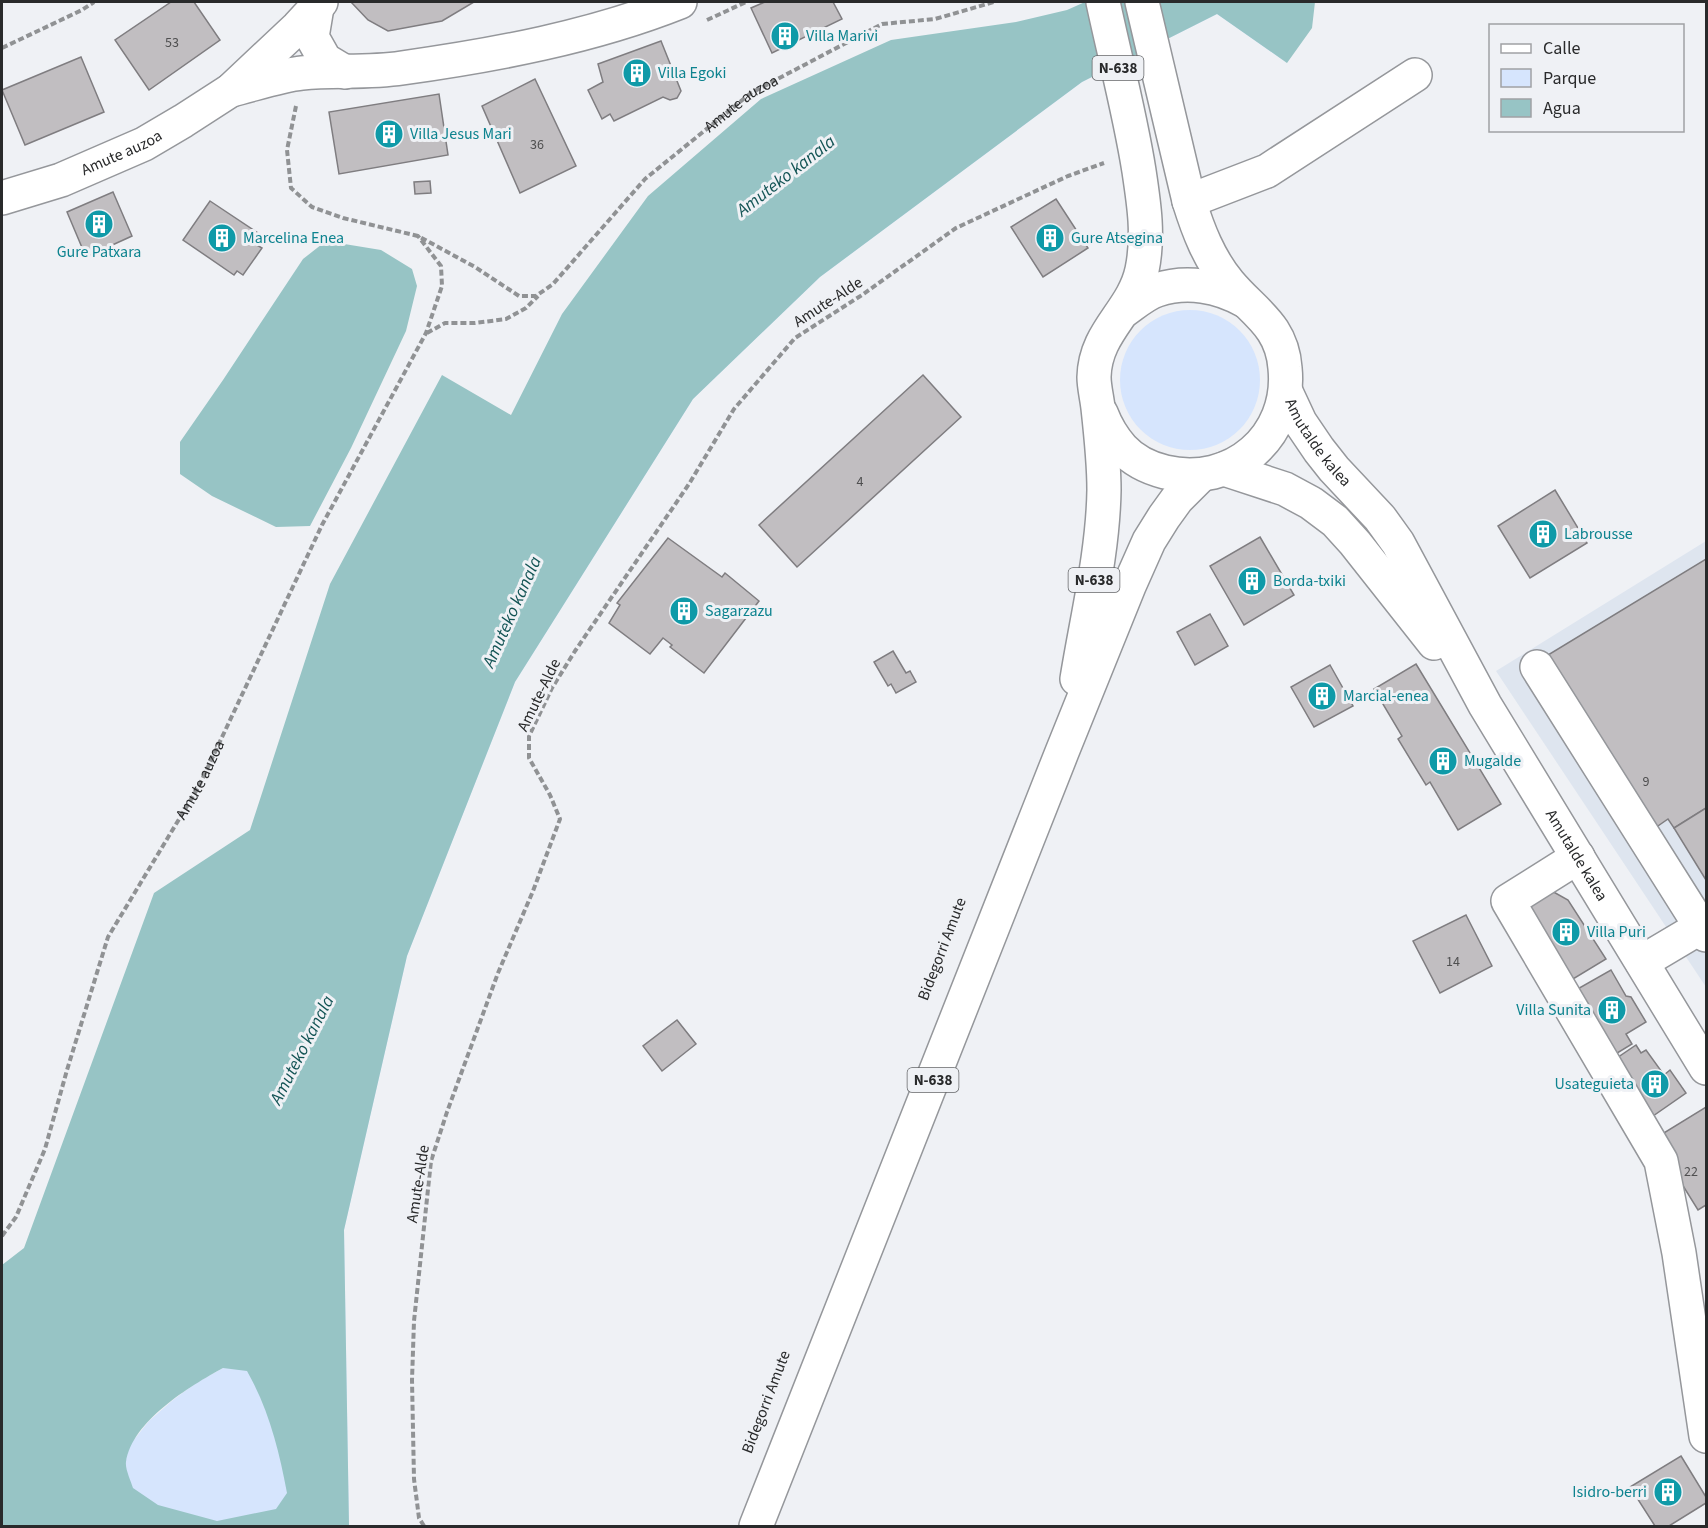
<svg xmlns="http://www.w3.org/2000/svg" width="1708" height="1528" font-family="'Source Sans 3',sans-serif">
<rect width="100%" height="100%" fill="#eff1f5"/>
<path fill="#dee5ef" d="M1706 541V987L1496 671Z"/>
<g fill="#d6e5fd">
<path d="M1218 8 1287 63 1217 14 1082 82 820 277 693 399 515 682 407 956 344 1230 349 1526H2L133 1441 149 1421 173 1400 196 1383 223 1368 434 813 802 215Z"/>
<circle cx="1190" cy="380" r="70"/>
</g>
<g fill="#97c4c5" fill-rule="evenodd">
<path d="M1085 2H1315L1312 28 1287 63 1217 14 1082 82 820 277 693 399 515 682 407 956 344 1230 349 1526H2V1265L24 1248 154 893 250 830 330 584 442 375 511 415 562 314 648 196 761 99 891 40 1016 22 1067 10ZM223 1368 247 1371C269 1410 279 1450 287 1493L276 1509 217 1521 158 1505 133 1488C131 1481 125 1469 126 1462 132 1421 190 1386 223 1368Z"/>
<path d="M326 241 381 250 412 269 417 286 406 331 351 448 310 526 276 527 212 496 180 474V442L223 380 303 259Z"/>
</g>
<g fill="#c1bec1" stroke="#7f7d80" stroke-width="1.5">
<path d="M171 2H194L220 40 149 90 115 40Z"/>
<path d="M351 2H474L442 21 388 31 368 20Z"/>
<path d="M765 2H833L842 19 772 53 751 8Z"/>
<path d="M661 41 681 91 677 98 670 100 663 97 614 121 610 114 602 119 588 90 603 82 598 64Z"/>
<path d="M81 57 104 112 25 145 2 90Z"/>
<path d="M535 79 576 166 520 193 482 106Z"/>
<path d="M439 94 448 155 339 174 329 112Z"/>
<path d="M430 181 431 193 415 194 414 182Z"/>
<path d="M113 192 132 236 86 257 67 212Z"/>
<path d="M1056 199 1088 248 1043 277 1011 227Z"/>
<path d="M210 201 261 235 255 244 262 248 243 275 237 271 234 275 183 240Z"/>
<path d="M923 375 961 417 797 567 759 525Z"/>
<path d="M1555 490 1587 543 1530 578 1498 526Z"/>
<path d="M1260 537 1294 595 1244 625 1210 566Z"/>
<path d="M668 538 722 577 725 573 759 601 704 673 670 647 672 645 663 638 650 654 609 623 620 605 617 603Z"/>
<path d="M1706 559V808L1674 828 1668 819 1655 828 1548 655Z"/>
<path d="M1210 614 1228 646 1195 665 1177 632Z"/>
<path d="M893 651 906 673 910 671 916 682 896 693 891 684 888 686 874 662Z"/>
<path d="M1416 664 1501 804 1458 830 1430 782 1426 785 1398 739 1402 736 1374 689Z"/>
<path d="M1330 665 1353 706 1314 727 1291 687Z"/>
<path d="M1706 808V880L1674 828Z"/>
<path d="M1550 890 1568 900 1606 959 1573 979 1527 905Z"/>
<path d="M1466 915 1492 966 1440 993 1413 941Z"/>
<path d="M1611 970 1626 996 1631 997 1646 1022 1626 1034 1632 1044 1614 1055 1574 991Z"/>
<path d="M677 1020 696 1044 662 1071 643 1046Z"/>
<path d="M1636 1045 1641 1053 1646 1050 1664 1075 1670 1070 1686 1093 1653 1116 1614 1060Z"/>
<path d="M1706 1107V1205L1698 1210 1654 1139Z"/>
<path d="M1681 1456 1706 1497V1503L1669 1526H1655L1630 1487Z"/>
</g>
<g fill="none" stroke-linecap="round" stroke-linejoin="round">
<g stroke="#95979b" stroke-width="36">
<g id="minor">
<path d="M317 7 312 37 325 60 345 72"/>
<path d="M231 90C252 85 281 75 302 73 335 70 369 73 402 68 495 55 592 37 680 2"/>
<path id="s3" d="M2 198 61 180 144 144 183 121 231 90 298 27 321 2"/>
<path d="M1189 201 1267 171 1415 75"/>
<path d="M1537 667 1701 927"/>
<path d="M1578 857 1508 901 1661 1161 1679 1253 1706 1436"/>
<path d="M1642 962 1701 927 1706 935"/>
</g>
</g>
<g stroke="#95979b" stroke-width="36">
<g id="major">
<path d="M1125 310C1135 303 1145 294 1157 290 1187 280 1219 286 1245 301"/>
<path id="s4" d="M1286 392 1300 422 1319 450 1334 469 1380 518 1398 543 1485 705 1706 1068"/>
<path d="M1101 413C1106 426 1112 437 1122 448 1133 460 1149 468 1165 472 1232 488 1292 437 1285 368 1282 325 1253 312 1229 283 1209 259 1198 230 1189 201L1142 2"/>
<path d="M1224 469 1285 489 1311 503 1335 521 1355 543 1434 643"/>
<path d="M1077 679C1087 617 1103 553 1104 490 1104 463 1101 435 1098 408 1097 398 1094 387 1094 377 1095 331 1133 312 1142 270 1149 236 1144 204 1139 171 1130 114 1115 58 1103 2"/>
<path d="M756 1526 1062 752 1129 586 1149 541 1164 517 1177 499 1201 475"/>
</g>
</g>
<g stroke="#909294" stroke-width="4" stroke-dasharray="6 3" stroke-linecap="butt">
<path d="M707 20 746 2"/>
<path d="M2 48 82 10 94 2"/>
<path id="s1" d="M296 106 287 150 291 188 312 207 343 218 418 236 475 267 519 296H536L553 284 645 179 751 93 882 24 935 19 994 2"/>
<path d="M427 333 445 323H475L506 319 526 308 538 296"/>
<path id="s2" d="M2 1236 16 1217 45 1149 67 1070 108 937 199 786 322 525 426 333 442 286 441 266 418 236"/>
<path d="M424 1526 419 1518 414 1479 412 1380 414 1321 431 1161 447 1112 498 973 533 891 560 819 550 795 529 758V736L552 688 575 651 689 484 734 409 795 338 862 295 956 228 1068 176 1104 163"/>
</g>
<use href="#minor" stroke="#fff" stroke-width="33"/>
<use href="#major" stroke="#fff" stroke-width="33"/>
</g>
<defs>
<g id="building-disc" transform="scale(1.5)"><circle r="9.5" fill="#0f9aa8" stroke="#eff1f5"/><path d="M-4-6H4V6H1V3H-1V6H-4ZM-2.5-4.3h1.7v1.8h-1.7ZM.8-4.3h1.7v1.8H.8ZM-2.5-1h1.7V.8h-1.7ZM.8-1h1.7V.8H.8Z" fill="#fff"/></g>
</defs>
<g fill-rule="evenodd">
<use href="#building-disc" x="785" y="36"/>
<use href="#building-disc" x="637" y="73"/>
<use href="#building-disc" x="389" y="134"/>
<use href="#building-disc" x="99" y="224"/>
<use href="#building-disc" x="222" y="238"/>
<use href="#building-disc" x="1050" y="238"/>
<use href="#building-disc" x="1543" y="534"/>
<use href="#building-disc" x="1252" y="581"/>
<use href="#building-disc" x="684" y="611"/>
<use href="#building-disc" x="1322" y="696"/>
<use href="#building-disc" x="1443" y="761"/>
<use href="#building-disc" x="1566" y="932"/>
<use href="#building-disc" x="1612" y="1010"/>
<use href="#building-disc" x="1655" y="1084"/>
<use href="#building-disc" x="1668" y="1492"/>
</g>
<g text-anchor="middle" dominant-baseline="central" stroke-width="6" stroke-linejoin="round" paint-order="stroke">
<g font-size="14" fill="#4f4f50">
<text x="172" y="43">53</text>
<text x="537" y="145">36</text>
<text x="860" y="482">4</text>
<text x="1646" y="782">9</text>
<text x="1453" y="962">14</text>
<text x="1691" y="1172">22</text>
</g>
<g fill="#eff1f5" stroke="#646668" stroke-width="1.5">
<rect x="1092.5" y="56" width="51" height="24" rx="4.5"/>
<rect x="1068.5" y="568" width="51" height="24" rx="4.5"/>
<rect x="907.5" y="1068" width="51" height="24" rx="4.5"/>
</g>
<g font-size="15" font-weight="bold" fill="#292a2b">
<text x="1118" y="68">N-638</text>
<text x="1094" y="580">N-638</text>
<text x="933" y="1080">N-638</text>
</g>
<g font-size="16" fill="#0d838f" stroke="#eff1f5" text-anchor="start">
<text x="806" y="36">Villa Marivi</text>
<text x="658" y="73">Villa Egoki</text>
<text x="410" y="134">Villa Jesus Mari</text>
<text x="243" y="238">Marcelina Enea</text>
<text x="1071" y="238">Gure Atsegina</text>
<text x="99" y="252" text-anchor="middle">Gure Patxara</text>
<text x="1564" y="534">Labrousse</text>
<text x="1273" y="581">Borda-txiki</text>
<text x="705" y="611">Sagarzazu</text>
<text x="1343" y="696">Marcial-enea</text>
<text x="1464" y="761">Mugalde</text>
<text x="1587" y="932">Villa Puri</text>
<text x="1591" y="1010" text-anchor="end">Villa Sunita</text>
<text x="1634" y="1084" text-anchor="end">Usateguieta</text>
<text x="1647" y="1492" text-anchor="end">Isidro-berri</text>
</g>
<g font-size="16" fill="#292a2b" stroke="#eff1f5">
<text stroke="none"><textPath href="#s1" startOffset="639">Amute auzoa</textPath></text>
<text stroke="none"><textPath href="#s3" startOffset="128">Amute auzoa</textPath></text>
<text transform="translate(828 302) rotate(-33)">Amute-Alde</text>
<text stroke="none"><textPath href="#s4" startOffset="60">Amutalde kalea</textPath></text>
<text transform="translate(539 695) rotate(-64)">Amute-Alde</text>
<text stroke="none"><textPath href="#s2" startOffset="501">Amute auzoa</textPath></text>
<text stroke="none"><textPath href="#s4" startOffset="549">Amutalde kalea</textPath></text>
<text transform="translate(942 949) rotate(-69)">Bidegorri Amute</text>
<text transform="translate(418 1184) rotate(-81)">Amute-Alde</text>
<text transform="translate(766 1402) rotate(-69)">Bidegorri Amute</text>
</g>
<g font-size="18" font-style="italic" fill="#135455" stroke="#eff1f5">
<text transform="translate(786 176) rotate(-38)">Amuteko kanala</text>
<text transform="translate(512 612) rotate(-66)">Amuteko kanala</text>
<text transform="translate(302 1050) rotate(-63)">Amuteko kanala</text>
</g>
</g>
<rect width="1708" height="1528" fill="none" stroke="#292a2b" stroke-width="6"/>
<rect x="1489" y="24" width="195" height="108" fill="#eff1f5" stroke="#a0a1a4" stroke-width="1.5"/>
<rect x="1501" y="44" width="30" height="9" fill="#ffffff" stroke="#a0a1a4" stroke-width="1.5"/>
<text x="1543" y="54" font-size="18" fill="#292a2b">Calle</text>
<rect x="1501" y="69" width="30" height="18" fill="#d6e5fd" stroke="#a0a1a4" stroke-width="1.5"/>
<text x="1543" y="84" font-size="18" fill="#292a2b">Parque</text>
<rect x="1501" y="99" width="30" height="18" fill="#97c4c5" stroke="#a0a1a4" stroke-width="1.5"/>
<text x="1543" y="114" font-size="18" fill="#292a2b">Agua</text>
</svg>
